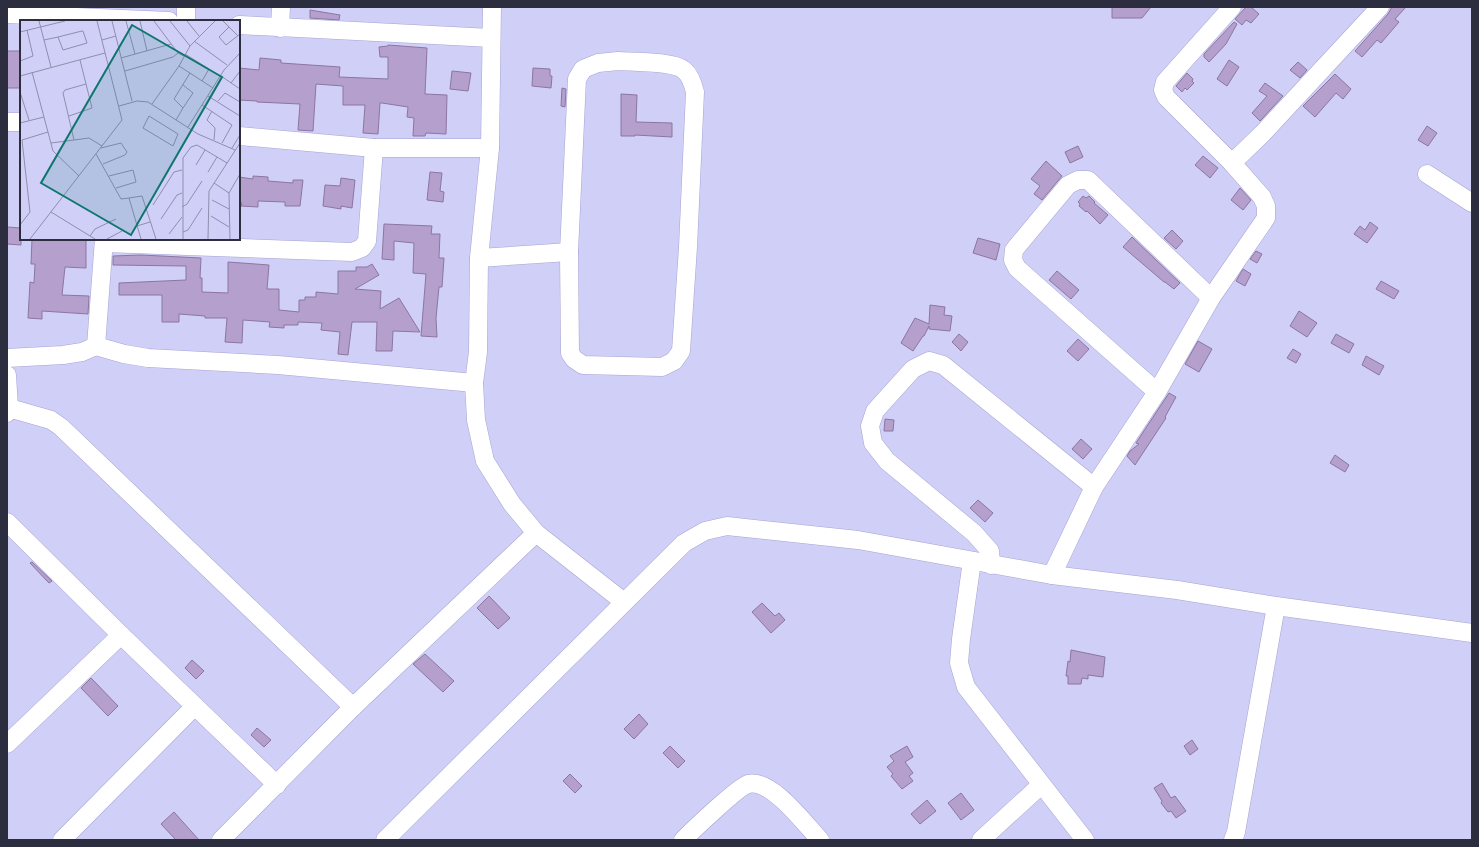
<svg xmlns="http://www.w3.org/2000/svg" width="1479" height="847" font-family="Roboto,sans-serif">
<rect width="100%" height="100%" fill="#d0cff7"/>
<g fill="#b5a0cd" stroke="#8a76a1">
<path d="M1112 7H1151L1142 18H1112Z"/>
<path d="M1246 7H1251L1259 14 1251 23 1246 20 1242 25 1235 19Z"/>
<path d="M1392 7H1406L1395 19 1399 22 1381 43 1377 40 1362 57 1355 51 1388 14Z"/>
<path d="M310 10 340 15 339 20 310 18Z"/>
<path d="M1234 22 1237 24 1226 44 1209 62 1204 57V54Z"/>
<path d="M388 45 427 48 425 94 447 95 446 134 426 133 425 136H413L414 118 407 117 408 107 382 103H380L378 134 363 133 365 105H343V86L316 84 313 131 298 130 300 104 257 102V101L239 100V68L259 70 260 58 281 60V63L340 67 339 77 388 79V57H380L379 47 388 46Z"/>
<rect x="7" y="51" width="14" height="37"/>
<path d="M1229 60 1239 67 1227 86 1217 79Z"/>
<path d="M1298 62 1307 70 1300 78 1290 70Z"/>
<path d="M533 68 550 69V76H552L551 88 532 86Z"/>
<path d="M452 71 471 73 468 91 450 89Z"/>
<path d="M1187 73 1193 79 1192 81 1194 83 1187 90 1185 88 1182 92 1176 86Z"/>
<path d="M1335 74 1351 89 1343 99 1336 93 1315 117 1303 106Z"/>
<path d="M1265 83 1283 96 1260 121 1252 113 1267 96 1259 91Z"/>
<path d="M562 88 566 89 565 107 561 106Z"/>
<path d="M621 94 637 95 636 122 672 123V137L635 135V136H621Z"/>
<path d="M1427 126 1437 133 1428 146 1418 140Z"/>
<path d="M1078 146 1083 157 1070 163 1065 152Z"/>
<path d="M1203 156 1218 168 1210 178 1195 165Z"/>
<path d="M1046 161 1062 176 1042 200 1034 194 1040 186 1031 179Z"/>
<path d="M430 172 442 173 440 191 444 192 443 202 427 200Z"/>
<path d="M253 176 268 177V181L293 183V180H303L300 206H285V202L258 201V207L241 206 242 203 239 202V177L253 179Z"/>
<path d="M341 178 355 180 352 208 341 206V209L323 206 325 185 340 186Z"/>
<path d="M1240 188 1251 200 1243 210 1231 200Z"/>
<path d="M1083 196 1086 198 1089 196 1095 202 1094 203 1108 215 1100 224 1087 211 1086 212 1079 206 1080 204 1078 202Z"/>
<path d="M1370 222 1378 228 1367 243 1354 234 1360 226 1365 230Z"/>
<path d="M384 224 432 226 431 234H440L439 258H444L442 287H439L436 318 437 337 421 336 426 274 413 273 414 243 394 241V260L382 259Z"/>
<path d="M7 227 21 228V245L7 244Z"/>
<path d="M1172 230 1183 241 1176 249 1164 238Z"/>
<path d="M1132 237 1180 283 1174 289 1165 282H1164L1123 247Z"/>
<path d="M978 238 1000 244 996 260 973 253Z"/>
<path d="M32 239H86V268L65 267 62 295 89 296 88 314 42 311V319L28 318 30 282 34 283 35 264H31Z"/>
<path d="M1256 251 1262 254 1257 263 1250 259Z"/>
<path d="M141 255 201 258 200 278H202V292L228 293V262L269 265 267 289H279V310L299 312V300H305V297H316V292L338 294V271H356V267H367L372 264 379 275 355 289 381 291 380 309 399 298 420 332 393 331 392 351H376L377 322H352L348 355 338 354 340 332 321 330 322 323 298 322V325H284V328L269 327 270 322 243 320 242 343 225 342 227 318H205V316L179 314V322H162V295H119V283L186 280V266L113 265V256Z"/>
<path d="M1243 269 1251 274 1245 286 1236 281Z"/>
<path d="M1057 271 1079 290 1071 299 1049 280Z"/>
<path d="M1381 281 1399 291 1394 299 1376 289Z"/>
<path d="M930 305 945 307 944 315 952 316 950 331 929 329V326L924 336H923L913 351 901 343 915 318 929 324Z"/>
<path d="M1299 311 1317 323 1307 337 1290 326Z"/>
<path d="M959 334 968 342 961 351 952 342Z"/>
<path d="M1336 334 1354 344 1349 353 1331 343Z"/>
<path d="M1078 339 1089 349 1078 361 1067 351Z"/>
<path d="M1198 341 1212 349 1199 372 1185 364Z"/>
<path d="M1293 349 1301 354 1296 363 1287 358Z"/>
<path d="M1366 356 1384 366 1379 375 1362 365Z"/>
<path d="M1169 393 1176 397 1165 417 1166 418 1135 465 1127 456 1130 451 1139 444 1136 443Z"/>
<path d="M885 419 894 420 893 431H884Z"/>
<path d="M1081 439 1092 449 1083 459 1072 449Z"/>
<path d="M1335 455 1349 465 1345 472 1330 463Z"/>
<path d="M978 500 993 513 985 522 970 508Z"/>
<path d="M32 562 52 581 49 583 30 563Z"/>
<path d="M489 596 510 618 498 629 477 608Z"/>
<path d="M762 603 775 616 779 613 785 620 771 633 752 612Z"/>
<path d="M1071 650 1105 657 1103 677 1088 675V679L1082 678 1081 684H1068V676H1066L1068 661 1070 662Z"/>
<path d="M425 654 454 681 443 692 413 664Z"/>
<path d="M192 660 204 671 196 679 185 668Z"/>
<path d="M91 678 118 706 108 716 81 688Z"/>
<path d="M639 714 648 724 634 739 624 729Z"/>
<path d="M257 728 271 740 264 747 251 735Z"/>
<path d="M1192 740 1198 749 1190 755 1184 746Z"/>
<path d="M670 746 685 761 678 768 663 753Z"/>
<path d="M907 746 913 757 905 762 913 773 909 776 913 781 902 789 891 776 893 774 887 767 894 761 890 756Z"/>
<path d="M570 774 582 786 575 793 563 781Z"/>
<path d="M1162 783 1171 798 1175 796 1186 811 1176 818 1171 811 1168 812 1161 803 1162 801 1154 788Z"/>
<path d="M961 793 974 810 961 820 948 803Z"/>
<path d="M927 800 936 811 920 824 911 814Z"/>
<path d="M174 812 199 840H176L161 824Z"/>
</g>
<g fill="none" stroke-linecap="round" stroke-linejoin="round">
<g stroke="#a6a4d4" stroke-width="19">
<g id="minor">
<path d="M492 7 490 148 479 258 478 352 474 383 476 420 485 461 512 504 536 533 624 602"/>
<path d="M1232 7 1165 82 1163 90 1166 97 1232 163"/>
<path d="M7 14 169 21"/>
<path d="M186 21V7"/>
<path d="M239 25 491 38"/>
<path d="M280 28 281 7"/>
<path d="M618 61C633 62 673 61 684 70 690 75 693 84 695 92L688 247 681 351 674 361 662 367 583 365 574 359 570 353 569 252 577 79 583 69 598 63Z"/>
<path d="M7 122H21"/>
<path d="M239 136 374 148"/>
<path d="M1427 174 1472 203"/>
<path d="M104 243 352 252 362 248 367 241 374 148H490"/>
<path d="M479 258 569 252"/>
<path d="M96 346 104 239"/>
<path d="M7 358 63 355 82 352 96 346 124 354 148 358 278 365 474 383"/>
<path d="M7 375 9 408 7 413"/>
<path d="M1157 392 1017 268 1013 260 1014 250 1068 185 1078 180H1088L1211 298"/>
<path d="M9 408 51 420 61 427 353 707"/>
<path d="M7 522 121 635 277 785"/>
<path d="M972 561 961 639 959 663 966 687 1085 840"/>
<path d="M991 565 990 551 974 533 887 461 873 443 870 426 875 411 913 369 929 361 943 365 1094 487"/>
<path d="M1052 575 1094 487 1157 392 1211 298 1266 218V206L1262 197 1232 163 1263 133 1380 7"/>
<path d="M7 744 121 635"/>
<path d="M62 840 195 706"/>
<path d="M221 840 353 707 536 533"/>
<path d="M385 840 684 543 705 531 727 526 858 540 1052 575 1177 590 1276 606 1472 633"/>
<path d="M683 840C693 830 738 787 748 784 771 778 805 824 820 840"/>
<path d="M981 840 1041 785"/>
<path d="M1233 840 1236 832 1276 606"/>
</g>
</g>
<use href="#minor" stroke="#fff" stroke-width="18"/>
</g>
<g transform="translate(20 20)">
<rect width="220" height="220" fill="#d0cff7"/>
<path fill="none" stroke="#8f8eae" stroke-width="1" d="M19 1 31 47M92 1 112 81M106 1 115 34M120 1 127 31M134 1 158 33 164 36M150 1 170 26M167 1 179 16M203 1 218 16M209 7 199 17 206 25 220 14M0 12 45 1M24 20 38 17 62 11H63L67 23 43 30 38 17M82 20 96 16M174 21 207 45M165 34 189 49 182 61M101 38 151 24M0 41 13 36 7 10M159 46 193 68M105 51 153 37 158 33M12 52 33 131 59 156M0 56 85 33M201 56 220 69M211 63 220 51M163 65 173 73 163 88M0 72 9 100M188 76 220 96M198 81 205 73 220 82M132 84 159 46 170 26 195 1M182 85 212 105 202 123M99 86 117 81 128 82 178 114 215 130M192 91 187 100 195 108 194 120M49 96 72 88 60 40M129 96 158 114 153 126 123 108ZM156 100 163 88 154 79 170 53M0 103 24 97M168 107 204 50 220 33M54 120 43 73 45 70 66 64M31 123 69 118 82 126M81 128 101 123 107 132 105 135 83 144M212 128 220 115M76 134 101 179 109 178 121 219M176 145 185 130M188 152 197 137M89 156 113 150 116 162 96 168M194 163 209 173 210 219M209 173 220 154M109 178 122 176 136 219M192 180 209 189M133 185 154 152 162 150M162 187 167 184 182 161M31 192 75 219M191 196 209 207M141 199 157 175 162 173M0 205 10 192 2 120 28 112M117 206 130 202M163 212 168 210 182 188M149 214 162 197M70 216 75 209 96 199M10 219 102 100 77 1M87 219 102 211M163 219V138L171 127 177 125 207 143M188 219 189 171 220 123"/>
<path fill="#0f766e" fill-opacity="0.15" stroke="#0f766e" stroke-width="2" d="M112 5 202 57 111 215 21 163Z"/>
<rect width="220" height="220" fill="none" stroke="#2d2d40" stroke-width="2"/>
</g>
<rect width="1479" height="847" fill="none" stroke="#2d2d40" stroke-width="16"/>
</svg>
